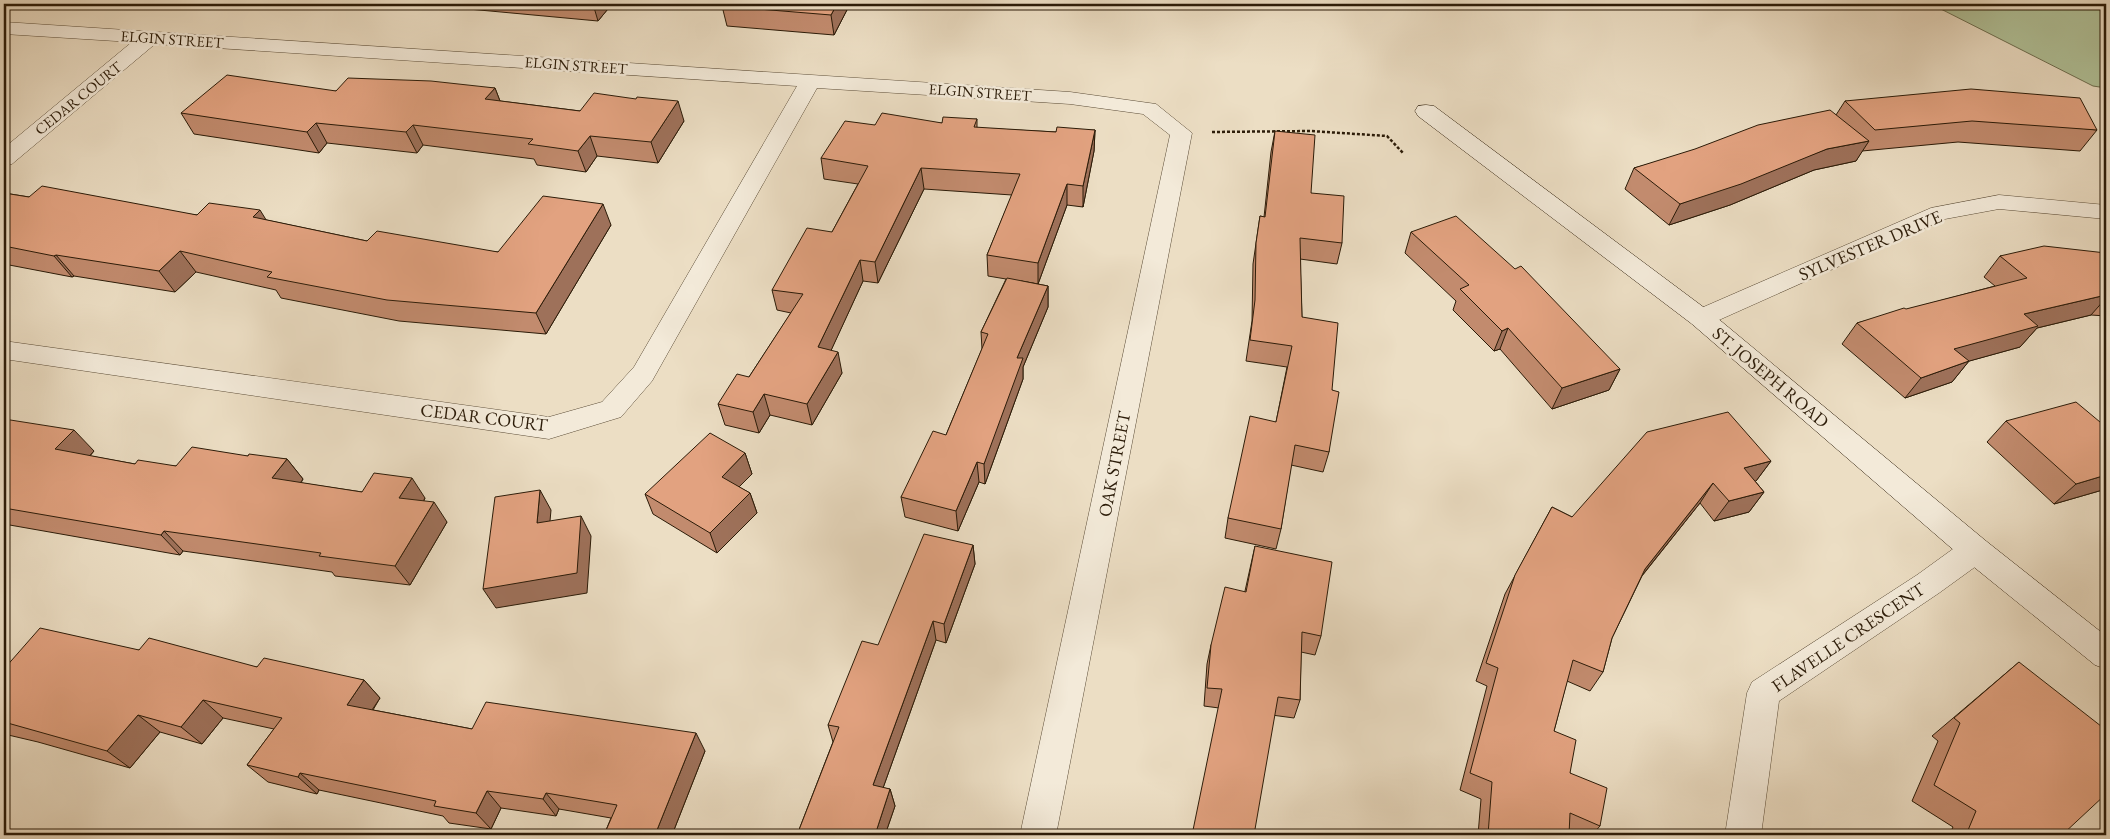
<svg xmlns="http://www.w3.org/2000/svg" width="2110" height="839" font-family="'EB Garamond',serif">
<rect width="100%" height="100%" fill="#ecdec4"/>
<filter id="stains"><feTurbulence type="fractalNoise" baseFrequency=".004" numOctaves="4"/><feColorMatrix values="0 0 0 0 .2 0 0 0 0 .09 0 0 0 0 .02 0 0 0 .5 -.17"/></filter>
<radialGradient id="worn" r=".72"><stop offset=".6" stop-color="#630" stop-opacity="0"/><stop offset="1" stop-color="#630" stop-opacity=".3"/></radialGradient>
<path fill="#b1c299" stroke="#6e6e50" d="M1931 4H2106V88L2093 86Z"/>
<g fill="none" stroke-linecap="round" stroke-linejoin="round">
<g stroke="#5b4c37" stroke-width="1">
<g id="street">
<path d="M4 22 1070 92 1156 104 1192 133 1056 835H1020L1170 135 1143 114 1070 104 817 88 652 381 621 417 549 439 4 359V341L549 417 602 402 634 367 797 86 155 44 12 164 4 166V148L132 42 4 34Z"/>
<path d="M1999 195 2106 205V219L1999 209 1945 219 1710 324 1701 327 1692 324 1688 318 1692 312 1931 208Z"/>
<path d="M1975 538 1986 541 1990 550 1986 559 1939 593 1779 701 1761 835H1725L1747 693 1752 682 1917 575 1964 541Z"/>
</g>
</g>
<g stroke="#2b1b08" stroke-width="1">
<path id="secondary" d="M1426 105 1434 106 1710 312 1986 541 2106 636V669L2095 665 1964 559 1692 324 1418 116 1415 111 1418 106Z"/>
</g>
<path stroke="#2b1b08" stroke-width="2.5" stroke-dasharray="3 2" stroke-linecap="butt" d="M1212 132 1311 131 1387 136 1403 153"/>
<use href="#street" fill="#f3ead9" fill-rule="evenodd"/>
<use href="#secondary" fill="#f3ead9" fill-rule="evenodd"/>
</g>
<g fill="#c28b6e" stroke="#2b1b08">
<path d="M434 4H612L598 21 436 6Z"/>
<path d="M850 4 834 35 727 26 722 6Z"/>
<path d="M495 88 500 101 580 111 684 121 658 163 597 156 586 172 537 165 534 159 423 145 417 153 327 143 319 153 194 134 181 113 336 91Z"/>
<path d="M1845 101 2097 130 2080 151 1958 142 1862 151 1856 161 1814 170 1730 205 1669 225 1625 189 1634 168 1836 115Z"/>
<path d="M977 119V128L1056 132 1095 130 1094 151 1083 207 1067 205 1038 284 1021 281 1048 286V307L1023 367V379L985 484 979 482 958 531 905 517 901 497 946 435 982 349 981 332 1006 279 988 276 987 255 1012 195 924 189 878 283 863 281 831 350 842 373 812 425 770 415 759 433 725 425 718 404 749 377 791 313 777 310 772 290 832 232 858 184 824 179 821 158 875 125 942 123Z"/>
<path d="M1275 131 1311 193 1342 243 1337 264 1300 259 1302 317 1332 390 1329 452 1323 472 1291 465 1281 529 1276 549 1225 538 1228 518 1276 422 1287 367 1246 361 1252 321 1253 264 1260 216 1264 217 1271 152Z"/>
<path d="M4 193 29 197 197 215 266 220 367 241 498 252 611 225 546 334 399 321 281 298 276 290 196 272 175 292 74 276 72 277 4 264Z"/>
<path d="M1411 232 1620 369 1609 390 1552 409 1500 349 1494 351 1453 310 1456 301 1405 253Z"/>
<path d="M2106 253V316L2091 315 2037 328 2020 347 1969 361 1952 382 1905 398 1842 344 1857 323 1995 286 1984 277 2000 256Z"/>
<path d="M4 419 94 451 90 456 135 464 176 466 248 456 287 459 303 479 301 483 362 492 425 498 424 501 447 522 410 585 335 576 332 572 183 551 180 555 4 524Z"/>
<path d="M2006 421 2106 427V489L2054 504 1987 442Z"/>
<path d="M745 453 752 474 739 487 750 493 757 513 717 553 653 514 645 494Z"/>
<path d="M1771 461 1756 481H1755L1764 492 1749 512 1714 521 1700 503 1642 576 1612 638 1603 672 1590 691 1567 681 1554 731 1570 773 1600 826 1592 835H1478L1481 799 1460 790 1487 686 1476 681 1505 594 1552 507 1572 517Z"/>
<path d="M973 545 975 564 946 643 936 640 883 788 890 789 895 806 885 835H797L833 742 828 725Z"/>
<path d="M1255 546 1321 636 1315 655 1301 652 1300 700 1294 718 1204 706 1207 664 1211 645 1245 591Z"/>
<path d="M139 650 257 667 364 680 380 698 373 710 472 729 705 751 672 835H604L611 818 559 809 556 816 501 808 491 829 449 823 443 816 319 790 317 794 268 782 247 765 274 729 223 718 202 744 160 732 130 768 38 742 4 734V669Z"/>
<path d="M2019 662 2062 835H1949L1953 827 1912 801 1938 741 1932 736Z"/>
</g>
<g fill="#9e715a" stroke="#2b1b08">
<path d="M593 4H612L598 21Z"/>
<path d="M837 4H850L834 35 831 15Z"/>
<path d="M495 88 503 109 485 99Z"/>
<path d="M678 101 684 121 658 163 651 142Z"/>
<path d="M316 123 327 143 319 153 307 132Z"/>
<path d="M413 125 423 145 417 153 406 132Z"/>
<path d="M1095 130 1094 151 1083 207V186Z"/>
<path d="M590 136 597 156 586 172 578 151Z"/>
<path d="M1869 141 1856 161 1814 170 1730 205 1669 225 1680 204 1827 149Z"/>
<path d="M921 168 924 189 878 283 875 262Z"/>
<path d="M1067 184V205L1038 284V263Z"/>
<path d="M603 204 611 225 546 334 536 313Z"/>
<path d="M260 210 273 231 253 217Z"/>
<path d="M180 251 196 272 175 292 159 271Z"/>
<path d="M56 255 74 276 72 277 54 256Z"/>
<path d="M860 260 863 281 823 368 818 347Z"/>
<path d="M1048 286V307L1023 367V379L985 484 984 464 1017 358Z"/>
<path d="M2106 295V298L2091 315 2037 328 2020 347 1937 370 1954 349 2024 314Z"/>
<path d="M1508 328 1500 349 1494 351 1502 331Z"/>
<path d="M838 352 842 373 812 425 807 404Z"/>
<path d="M1969 361 1952 382 1905 398 1921 378Z"/>
<path d="M1620 369 1609 390 1552 409 1562 388Z"/>
<path d="M764 394 770 415 759 433 753 412Z"/>
<path d="M74 430 94 451 76 470 55 449Z"/>
<path d="M745 453 752 474 729 497 722 477Z"/>
<path d="M287 459 303 479 289 499 272 478Z"/>
<path d="M1771 461 1756 481 1729 488 1744 468Z"/>
<path d="M977 462 979 482 958 531 956 511Z"/>
<path d="M2106 475V489L2054 504 2076 484Z"/>
<path d="M412 478 425 498 413 518 399 498Z"/>
<path d="M1713 483 1700 503 1632 588 1645 569Z"/>
<path d="M540 490 551 510 548 543 537 523Z"/>
<path d="M1764 492 1749 512 1714 521 1729 501Z"/>
<path d="M750 493 757 513 717 553 710 533Z"/>
<path d="M434 502 447 522 410 585 395 566Z"/>
<path d="M581 516 591 536 587 593 496 608 483 589Z"/>
<path d="M164 531 183 551 180 555 161 535Z"/>
<path d="M973 545 975 564 946 643 944 624Z"/>
<path d="M933 621 936 640 878 802 873 785Z"/>
<path d="M364 680 380 698 364 722 347 705Z"/>
<path d="M203 700 223 718 202 744 181 727Z"/>
<path d="M138 715 160 732 130 768 107 751Z"/>
<path d="M696 733 705 751 672 835H655Z"/>
<path d="M300 773 319 790 317 794 298 777Z"/>
<path d="M890 789 895 806 885 835H875Z"/>
<path d="M487 791 501 808 491 829 476 813Z"/>
<path d="M546 793 559 809 556 816 543 799Z"/>
</g>
<g fill="#e2a280" stroke="#2b1b08">
<path d="M723 4H837L831 15 722 6Z"/>
<path d="M227 75 336 91 348 78 431 81 495 88 485 99 580 111 594 93 636 99 637 97 678 101 651 142 590 136 578 151 528 144 533 139 413 125 406 132 316 123 307 132 181 113Z"/>
<path d="M1971 89 2080 98 2097 130 1972 121 1875 130 1845 101Z"/>
<path d="M1830 110 1869 141 1827 149 1741 184 1680 204 1634 168 1695 149 1758 125Z"/>
<path d="M882 113 942 123 943 117 977 119 974 127 1056 132 1057 127 1095 130 1083 186 1067 184 1038 263 987 255 1020 174 921 168 875 262 860 260 818 347 838 352 807 404 764 394 753 412 718 404 737 374 749 377 803 294 772 290 807 228 832 232 868 166 821 158 845 121 875 125Z"/>
<path d="M1275 131 1315 135 1311 193 1344 196 1342 243 1300 238 1302 317 1338 323 1332 390 1339 392 1329 452 1295 445 1281 529 1228 518 1250 416 1276 422 1292 346 1250 340 1255 300 1256 243 1260 216 1265 217Z"/>
<path d="M42 186 197 215 209 203 260 210 253 217 367 241 377 231 498 252 543 196 603 204 536 313 387 300 267 277 272 272 180 251 159 271 56 255 54 256 4 246V193L29 197Z"/>
<path d="M1456 216 1515 269 1521 266 1620 369 1562 388 1508 328 1502 331 1460 289 1469 285 1411 232Z"/>
<path d="M2044 246 2106 253V295L2024 314 2038 326 1954 349 1969 361 1921 378 1857 323 1904 308 1906 309 2027 278 2000 256Z"/>
<path d="M1007 278 1048 286 1017 358H1023L984 464 977 462 956 511 901 497 933 431 946 435 988 334 981 332Z"/>
<path d="M2076 402 2106 427V475L2076 484 2006 421Z"/>
<path d="M1728 412 1771 461 1744 468 1764 492 1729 501 1713 483 1645 569 1612 638 1603 672 1573 660 1554 731 1576 740 1570 773 1607 788 1600 826 1570 813 1569 835H1488L1492 782 1470 773 1498 668 1486 663 1515 575 1552 507 1572 517 1647 432Z"/>
<path d="M4 419 74 430 55 449 135 464 138 460 176 466 192 447 248 456 249 454 287 459 272 478 362 492 374 473 412 478 399 498 434 502 395 566 319 556 321 553 164 531 161 535 4 508Z"/>
<path d="M710 433 745 453 722 477 750 493 710 533 645 494Z"/>
<path d="M540 490 537 523 581 516 577 573 483 589 495 497Z"/>
<path d="M924 534 973 545 944 624 933 621 873 785 890 789 875 835H797L839 727 828 725 862 641 878 645Z"/>
<path d="M1255 546 1332 562 1321 636 1302 632 1300 700 1278 697 1254 835H1192L1222 689 1207 688 1211 645 1225 587 1246 592Z"/>
<path d="M40 628 139 650 149 638 257 667 264 658 364 680 347 705 472 729 486 702 696 733 655 835H604L617 805 546 793 543 799 487 791 476 813 434 806 436 801 300 773 298 777 247 765 282 718 203 700 181 727 138 715 107 751 4 722V669Z"/>
<path d="M2019 662 2106 730V794L2062 835H1966L1976 811 1934 785 1960 723 1954 718Z"/>
</g>
<g text-anchor="middle" dominant-baseline="central" stroke-width="5" stroke-linejoin="round" paint-order="stroke">
<g font-size="15" fill="#2b1b08" stroke="#f3ead9">
<text transform="translate(172 39) rotate(4)">ELGIN STREET</text>
<text transform="translate(576 65) rotate(4)">ELGIN STREET</text>
<text transform="translate(980 92) rotate(4)">ELGIN STREET</text>
<text transform="translate(78 98) rotate(-39)">CEDAR COURT</text>
</g>
<g font-size="18" fill="#2b1b08" stroke="#f3ead9">
<text transform="translate(1870 245) rotate(-23)">SYLVESTER DRIVE</text>
<text transform="translate(1771 377) rotate(40)">ST. JOSEPH ROAD</text>
<text transform="translate(484 417) rotate(7)">CEDAR COURT</text>
<text transform="translate(1114 464) rotate(-79)">OAK STREET</text>
<text transform="translate(1848 637) rotate(-34)">FLAVELLE CRESCENT</text>
</g>
</g>
<rect width="2110" height="839" fill="none" stroke="#ecdec4" stroke-width="20"/>
<rect x="5" y="5" width="2100" height="829" fill="none" stroke="#2b1b08" stroke-width="2.5"/>
<rect x="10" y="10" width="2090" height="819" fill="none" stroke="#2b1b08"/>
<rect width="100%" height="100%" filter="url(#stains)"/>
<rect width="100%" height="100%" fill="url(#worn)"/>
</svg>
